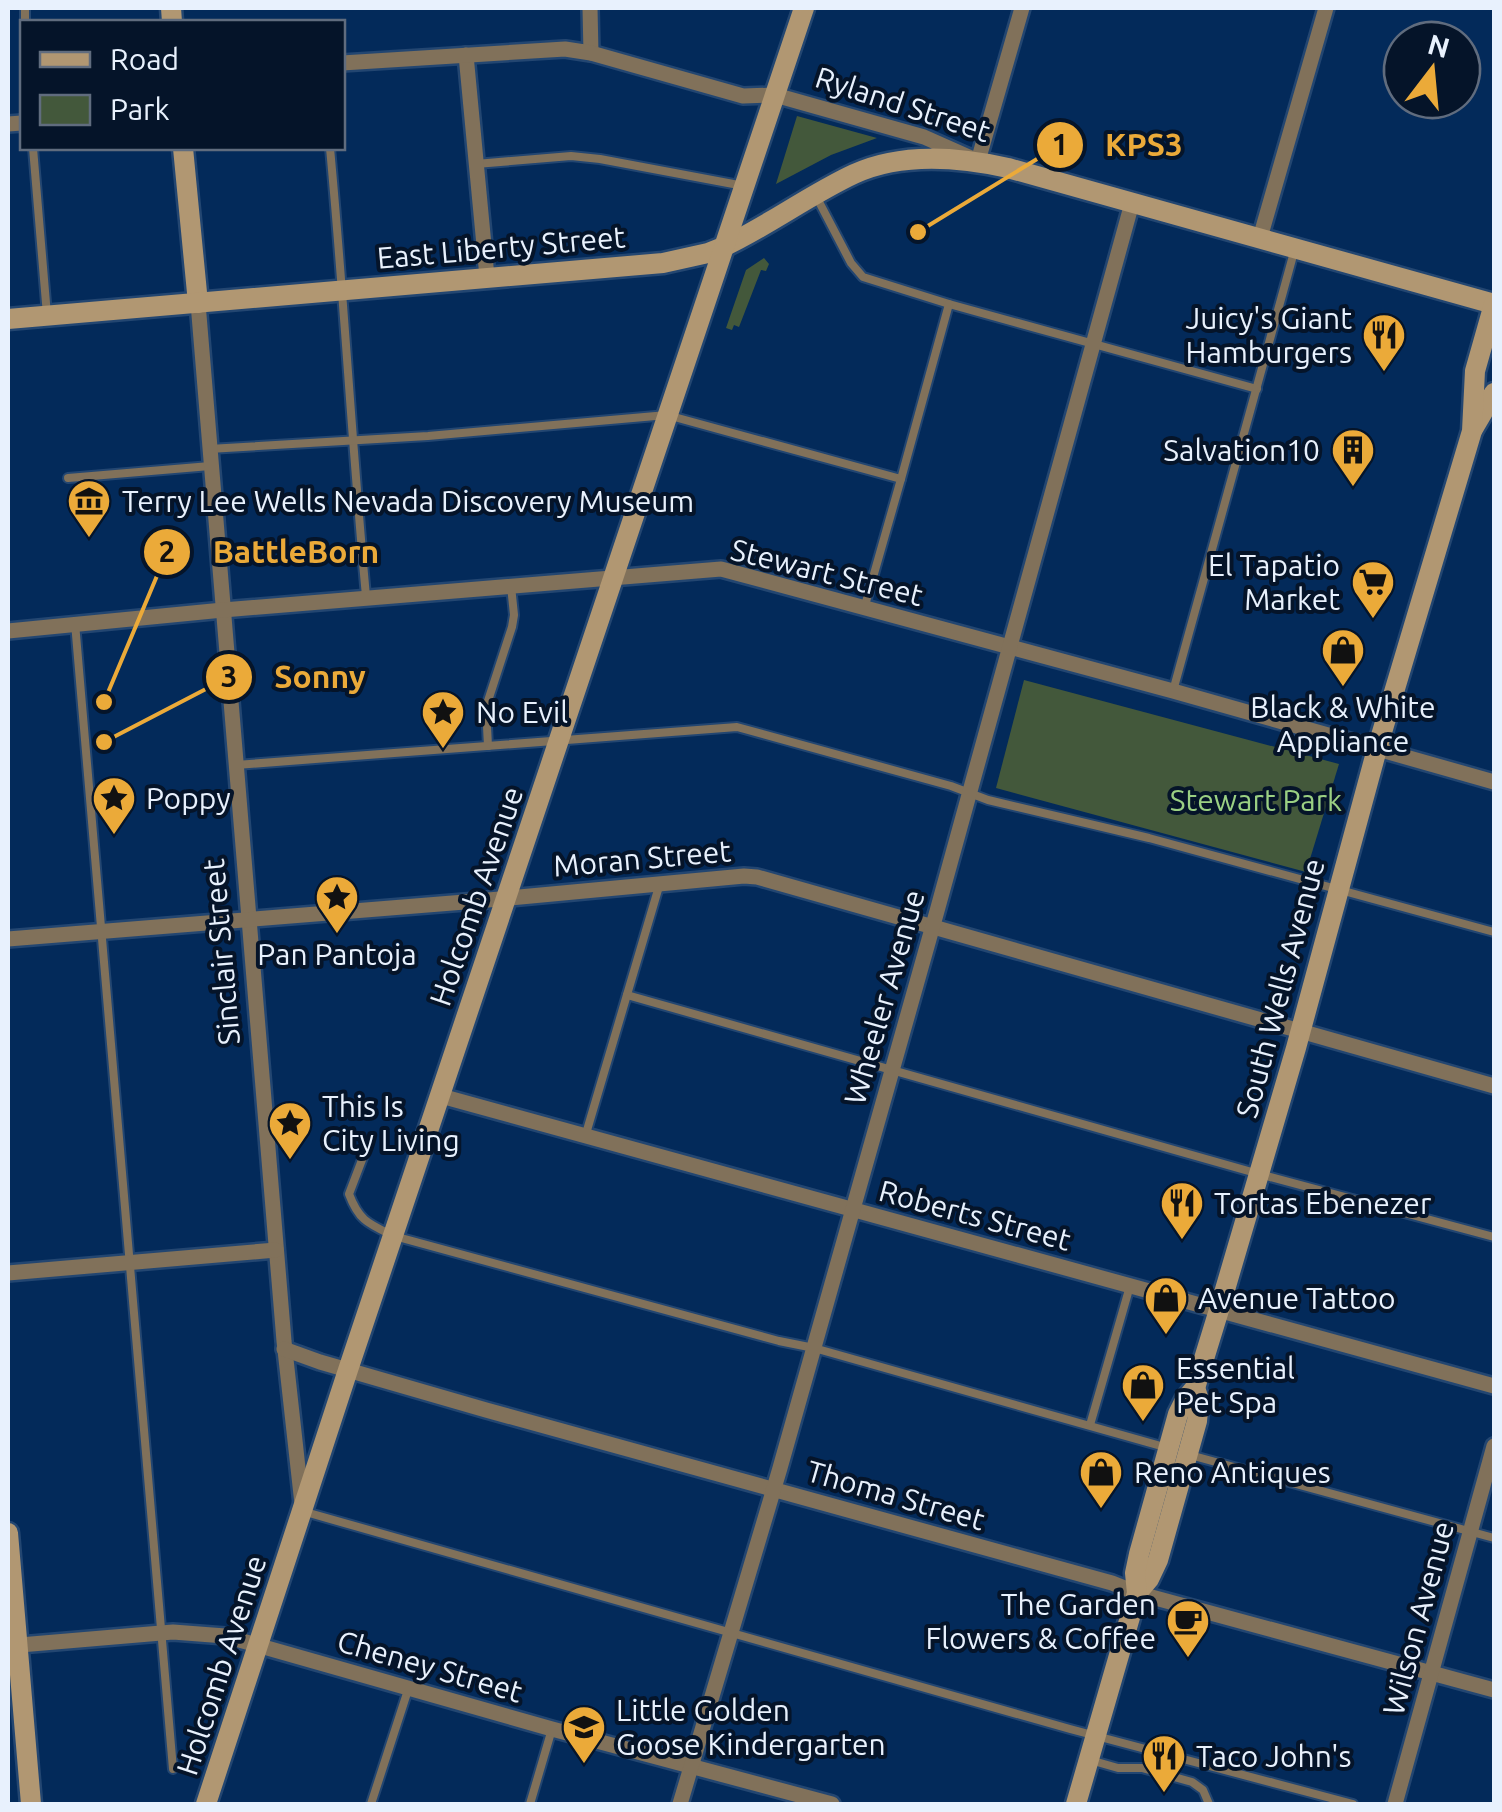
<svg xmlns="http://www.w3.org/2000/svg" width="1502" height="1812" font-family="Ubuntu,sans-serif">
<rect width="100%" height="100%" fill="#032a5a"/>
<g fill="#43583b">
<path d="M797 116 877 138 831 155 776 184Z"/>
<path d="M764 258 769 264 766 271 761 270 739 327 734 325 732 330 726 328 746 270Z"/>
<path d="M1024 680 1339 764 1306 872 996 788Z"/>
</g>
<g fill="none" stroke-linecap="round" stroke-linejoin="round">
<g stroke="#234671" stroke-width="12">
<g id="lane">
<path d="M25 8V22"/>
<path d="M33 148 47 315"/>
<path d="M330 148C344 297 352 447 366 596"/>
<path d="M476 164 571 156 600 159 744 186"/>
<path d="M816 196 851 263 863 277 949 304 1257 389"/>
<path d="M209 449 428 436 667 415 901 479 949 304"/>
<path d="M68 478 210 466"/>
<path d="M864 609 901 479"/>
<path d="M75 623 173 1769"/>
<path d="M1173 691 1294 252"/>
<path d="M488 746 486 707 512 627 514 615 511 586"/>
<path d="M236 765 737 727 951 786 988 800 1149 838 1494 932"/>
<path d="M627 995 1259 1174 1494 1237"/>
<path d="M585 1137 660 883"/>
<path d="M365 1152 349 1194C359 1221 369 1224 394 1236L779 1341 814 1348 1168 1448"/>
<path d="M1090 1425 1130 1286"/>
<path d="M1190 1455 1494 1538"/>
<path d="M302 1511 1070 1729 1353 1804"/>
<path d="M1090 1760 1118 1768H1142L1192 1782 1203 1790 1209 1804"/>
<path d="M371 1804 408 1690"/>
<path d="M530 1804 552 1729"/>
</g>
</g>
<g stroke="#234671" stroke-width="20">
<g id="street">
<path d="M590 8 591 53"/>
<path d="M466 55 487 277"/>
<path d="M342 63 565 49 591 53 743 96 775 95 924 137 978 161 1022 8"/>
<path d="M8 124 22 123"/>
<path d="M1260 238 1326 8"/>
<path d="M198 303 284 1341 302 1504"/>
<path d="M8 631 223 610 721 569 1173 691 1494 782"/>
<path d="M8 939 477 901 744 876 757 877 1494 1086"/>
<path d="M441 1096 1494 1386"/>
<path d="M8 1273 276 1250"/>
<path d="M284 1349 320 1362 486 1410 1112 1583 1137 1593 1494 1690"/>
<path d="M8 1646 173 1632 225 1636 552 1729 832 1804"/>
<path d="M680 1804 780 1468 937 911 1132 203"/>
<path d="M1395 1804 1494 1446"/>
</g>
</g>
<g stroke="#234671" stroke-width="25">
<g id="secondary">
<path d="M171 8 172 22"/>
<path d="M183 148 198 303"/>
<path d="M8 319 663 263 708 253 723 247C768 226 809 195 854 174 902 152 958 157 1008 168L1494 304"/>
<path d="M1473 429 1494 393"/>
<path d="M8 1533 31 1804"/>
<path d="M1137 1593 1149 1579 1158 1560 1197 1421 1199 1400 1195 1388"/>
<path d="M206 1804 348 1370 804 8"/>
<path d="M1076 1804 1137 1593 1135 1573 1139 1554 1178 1414 1185 1400 1195 1388 1219 1310 1296 1048 1377 749 1472 431 1475 371 1494 304"/>
</g>
</g>
<use href="#lane" stroke="#81715a" stroke-width="8"/>
<use href="#street" stroke="#81715a" stroke-width="15"/>
<use href="#secondary" stroke="#b19772" stroke-width="20"/>
</g>
<defs>
<g id="restaurant-pin" transform="scale(2.25)"><path d="M0 17L-7.5 6A9.5 9.5 0 1 1 7.5 6Z" fill="#ebaa39" stroke="#051429"/><path d="M-5-6h1v4h1v-4h1v4h1v-4h1v5L-1.5 .5V6h-2V.5L-5-1ZM5-6V6H3V1.5H1.5Q1.5-4 5-6Z" fill="#111"/></g>
<g id="building-pin" transform="scale(2.25)"><path d="M0 17L-7.5 6A9.5 9.5 0 1 1 7.5 6Z" fill="#ebaa39" stroke="#051429"/><path d="M-4-6H4V6H1V3H-1V6H-4ZM-2.5-4.3h1.7v1.8h-1.7ZM.8-4.3h1.7v1.8H.8ZM-2.5-1h1.7V.8h-1.7ZM.8-1h1.7V.8H.8Z" fill="#111"/></g>
<g id="museum-pin" transform="scale(2.25)"><path d="M0 17L-7.5 6A9.5 9.5 0 1 1 7.5 6Z" fill="#ebaa39" stroke="#051429"/><path d="M0-6L6-3V-2H-6V-3ZM-5-1h2V3h-2ZM-1-1h2V3h-2ZM3-1h2V3H3ZM-6 4H6V6H-6Z" fill="#111"/></g>
<g id="supermarket-pin" transform="scale(2.25)"><path d="M0 17L-7.5 6A9.5 9.5 0 1 1 7.5 6Z" fill="#ebaa39" stroke="#051429"/><path d="M-6-5.5h2.5l.6 2H6L4.5 2H-2.5L-4.4-4H-6ZM-1.5 3.2a1.3 1.3 0 1 0 .1 0ZM3 3.2a1.3 1.3 0 1 0 .1 0Z" fill="#111"/></g>
<g id="shop-pin" transform="scale(2.25)"><path d="M0 17L-7.5 6A9.5 9.5 0 1 1 7.5 6Z" fill="#ebaa39" stroke="#051429"/><path d="M-5-2.5h2.3a2.7 3.5 0 0 1 5.4 0H5L5.5 6h-11ZM-1.5-2.5h3a1.5 2.3 0 0 0-3 0Z" fill="#111"/></g>
<g id="sight-pin" transform="scale(2.25)"><path d="M0 17L-7.5 6A9.5 9.5 0 1 1 7.5 6Z" fill="#ebaa39" stroke="#051429"/><path d="M0-6L1.8-2.2L6-1.7L2.9 1.2L3.7 5.4L0 3.3L-3.7 5.4L-2.9 1.2L-6-1.7L-1.8-2.2Z" fill="#111"/></g>
<g id="cafe-pin" transform="scale(2.25)"><path d="M0 17L-7.5 6A9.5 9.5 0 1 1 7.5 6Z" fill="#ebaa39" stroke="#051429"/><path d="M-5.5-4.5H6V0H3Q3 3.5 0 3.5H-2.5Q-5.5 3.5-5.5 0ZM3-3.2v2h1.7v-2ZM-6 4.5H4V6H-6Z" fill="#111"/></g>
<g id="school-pin" transform="scale(2.25)"><path d="M0 17L-7.5 6A9.5 9.5 0 1 1 7.5 6Z" fill="#ebaa39" stroke="#051429"/><path d="M0-5L7-2L0 1L-7-2ZM-4 1L0 2.5L4 1V4Q0 6-4 4Z" fill="#111"/></g>
</defs>
<g fill-rule="evenodd">
<use href="#restaurant-pin" x="1384" y="335"/>
<use href="#building-pin" x="1353" y="450"/>
<use href="#museum-pin" x="89" y="501"/>
<use href="#supermarket-pin" x="1373" y="582"/>
<use href="#shop-pin" x="1343" y="650"/>
<use href="#sight-pin" x="443" y="712"/>
<use href="#sight-pin" x="114" y="798"/>
<use href="#sight-pin" x="337" y="897"/>
<use href="#sight-pin" x="290" y="1123"/>
<use href="#restaurant-pin" x="1182" y="1203"/>
<use href="#shop-pin" x="1166" y="1298"/>
<use href="#shop-pin" x="1143" y="1385"/>
<use href="#shop-pin" x="1101" y="1472"/>
<use href="#cafe-pin" x="1188" y="1621"/>
<use href="#school-pin" x="584" y="1727"/>
<use href="#restaurant-pin" x="1164" y="1756"/>
</g>
<g text-anchor="middle" dominant-baseline="central" stroke-width="8" stroke-linejoin="round" paint-order="stroke">
<g font-size="30" fill="#e8f1fd" stroke="#051429">
<text transform="translate(903 104) rotate(18)">Ryland Street</text>
<text transform="translate(501 247) rotate(-5)">East Liberty Street</text>
<text transform="translate(827 572) rotate(14)">Stewart Street</text>
<text transform="translate(642 858) rotate(-5)">Moran Street</text>
<text transform="translate(476 896) rotate(-71)">Holcomb Avenue</text>
<text transform="translate(221 952) rotate(-95)">Sinclair Street</text>
<text transform="translate(1280 988) rotate(-75)">South Wells Avenue</text>
<text transform="translate(884 997) rotate(-74)">Wheeler Avenue</text>
<text transform="translate(975 1215) rotate(15)">Roberts Street</text>
<text transform="translate(896 1495) rotate(16)">Thoma Street</text>
<text transform="translate(1418 1618) rotate(-75)">Wilson Avenue</text>
<text transform="translate(221 1665) rotate(-72)">Holcomb Avenue</text>
<text transform="translate(430 1666) rotate(16)">Cheney Street</text>
</g>
<g font-size="30" fill="#e8f1fd" stroke="#051429" text-anchor="start">
<text x="1352" y="318" text-anchor="end">Juicy's Giant<tspan x="1352" dy="34">Hamburgers</tspan></text>
<text x="1320" y="450" text-anchor="end">Salvation10</text>
<text x="122" y="501">Terry Lee Wells Nevada Discovery Museum</text>
<text x="1340" y="565" text-anchor="end">El Tapatio<tspan x="1340" dy="34">Market</tspan></text>
<text x="1343" y="707" text-anchor="middle">Black &amp; White<tspan x="1343" dy="34">Appliance</tspan></text>
<text x="476" y="712">No Evil</text>
<text x="146" y="798">Poppy</text>
<text x="337" y="954" text-anchor="middle">Pan Pantoja</text>
<text x="322" y="1106">This Is<tspan x="322" dy="34">City Living</tspan></text>
<text x="1214" y="1203">Tortas Ebenezer</text>
<text x="1198" y="1298">Avenue Tattoo</text>
<text x="1176" y="1368">Essential<tspan x="1176" dy="34">Pet Spa</tspan></text>
<text x="1134" y="1472">Reno Antiques</text>
<text x="1156" y="1604" text-anchor="end">The Garden<tspan x="1156" dy="34">Flowers &amp; Coffee</tspan></text>
<text x="616" y="1710">Little Golden<tspan x="616" dy="34">Goose Kindergarten</tspan></text>
<text x="1196" y="1756">Taco John's</text>
</g>
<g font-size="30" fill="#9bd083" stroke="#051429">
<text x="1256" y="800">Stewart Park</text>
</g>
</g>
<path fill="none" stroke="#ebaa39" stroke-width="4" d="M918 232L1060 145M104 702L167 552M104 742L229 677"/>
<g fill="#ebaa39" stroke="#051429" stroke-width="4">
<circle cx="918" cy="232" r="10"/>
<circle cx="104" cy="702" r="10"/>
<circle cx="104" cy="742" r="10"/>
<circle cx="1060" cy="145" r="25"/>
<circle cx="167" cy="552" r="25"/>
<circle cx="229" cy="677" r="25"/>
</g>
<g font-size="30" text-anchor="middle" font-weight="bold" fill="#111">
<text x="1060" y="155">1</text>
<text x="167" y="562">2</text>
<text x="229" y="687">3</text>
</g>
<g font-size="32" text-anchor="middle" font-weight="bold" fill="#ebaa39" stroke="#051429" stroke-width="8" stroke-linejoin="round" paint-order="stroke">
<text x="1144" y="156">KPS3</text>
<text x="296" y="563">BattleBorn</text>
<text x="320" y="688">Sonny</text>
</g>
<rect width="1502" height="1812" fill="none" stroke="#e8f1fd" stroke-width="20"/>
<rect x="20" y="20" width="325" height="130" fill="#051429" stroke="#606c7e" stroke-width="2.5"/>
<rect x="40" y="52" width="50" height="15" fill="#b19772" stroke="#606c7e" stroke-width="2.5"/>
<text x="110" y="70" font-size="30" fill="#e8f1fd">Road</text>
<rect x="40" y="95" width="50" height="30" fill="#43583b" stroke="#606c7e" stroke-width="2.5"/>
<text x="110" y="120" font-size="30" fill="#e8f1fd">Park</text>
<g transform="translate(1432 70) rotate(16)"><circle r="48" fill="#051429" stroke="#606c7e" stroke-width="2.5"/>
<path d="M0-8L18 38L0 25L-18 38Z" fill="#ebaa39"/>
<text y="-15" font-size="28" font-weight="bold" text-anchor="middle" fill="#e8f1fd">N</text>
</g>
</svg>
